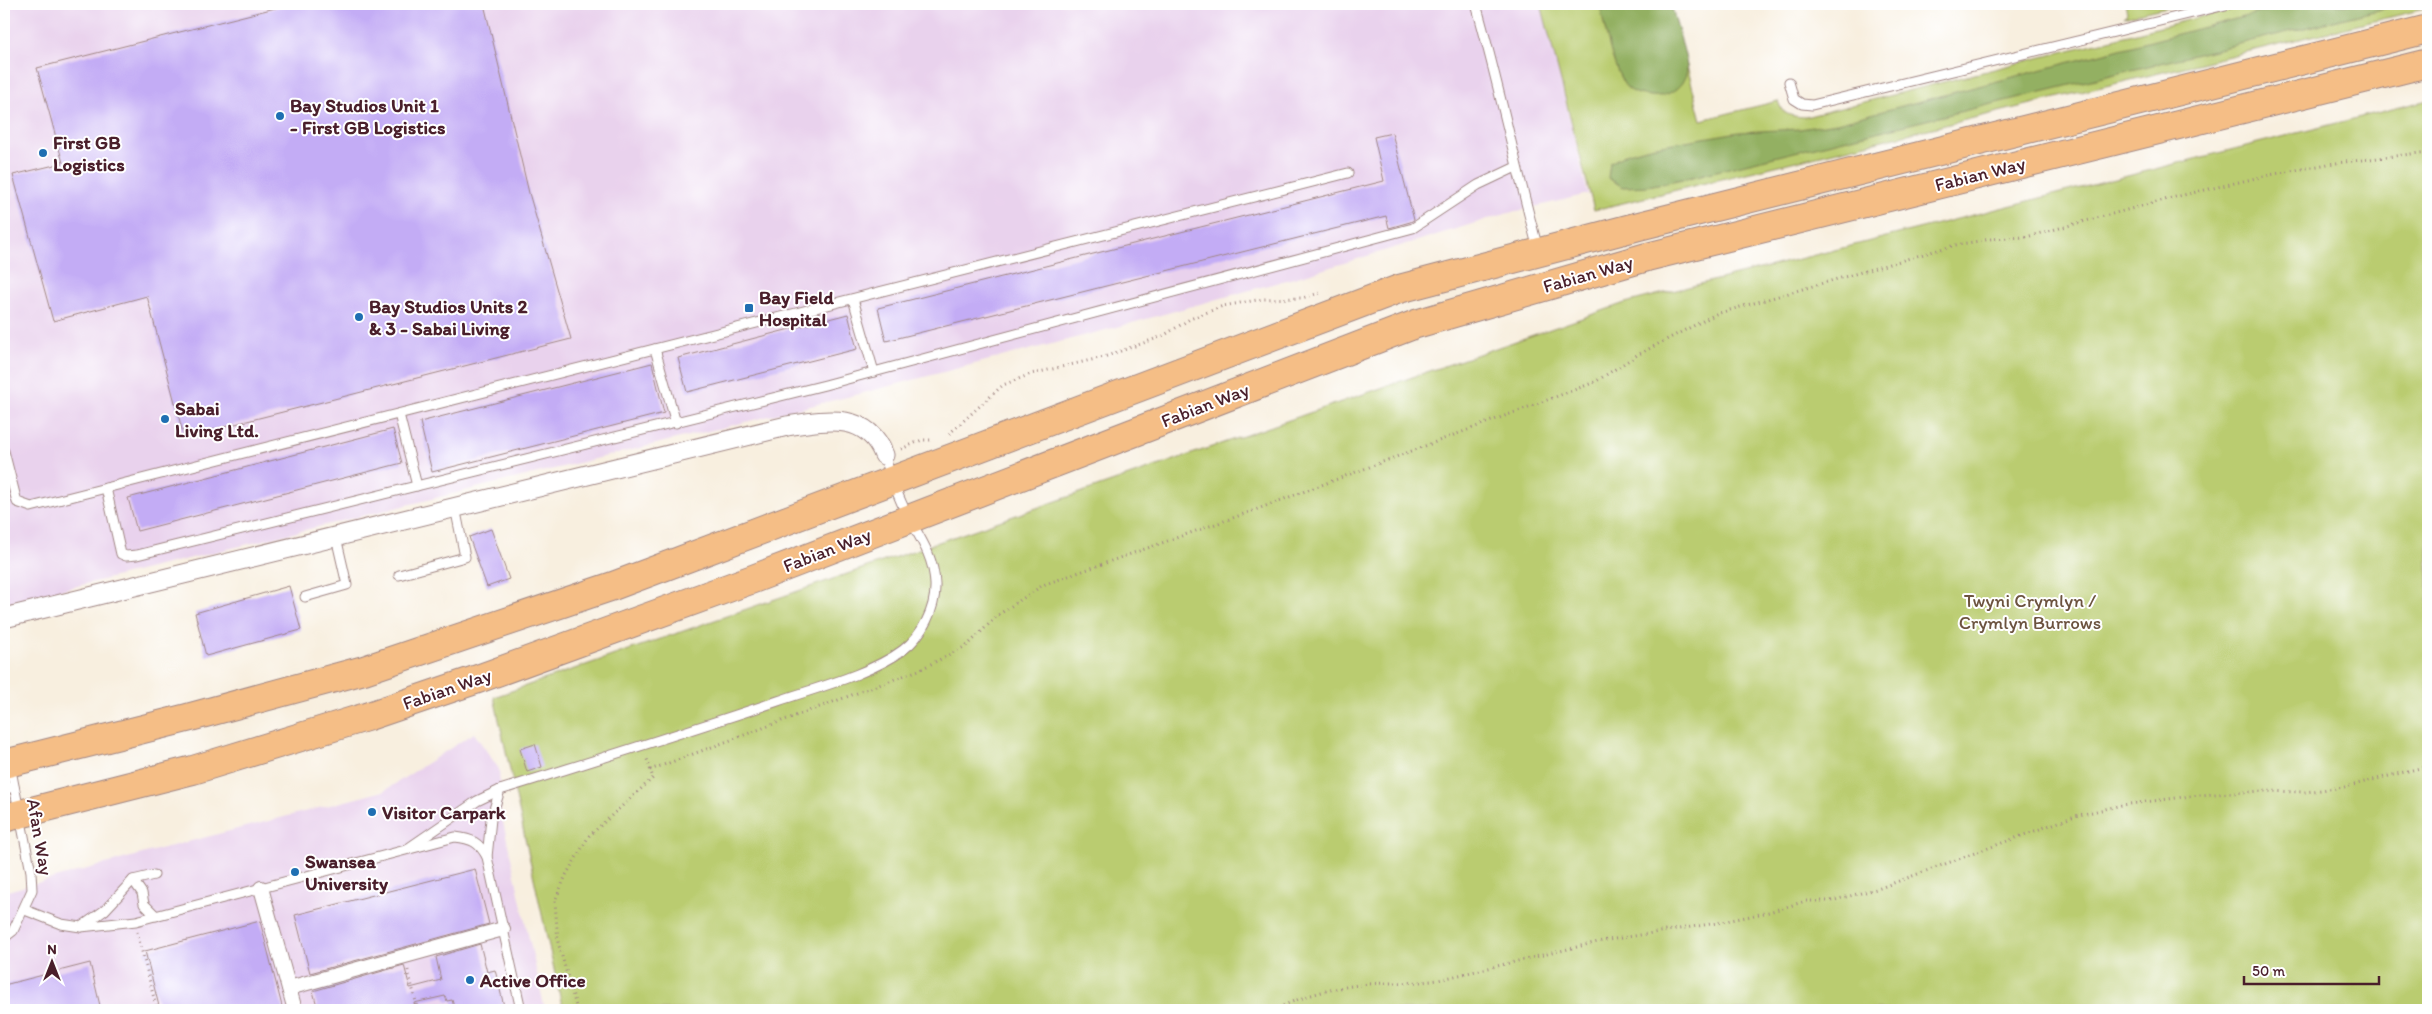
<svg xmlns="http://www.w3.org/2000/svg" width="2432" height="1014" font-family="Itim,sans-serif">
<rect width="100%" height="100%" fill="#fff"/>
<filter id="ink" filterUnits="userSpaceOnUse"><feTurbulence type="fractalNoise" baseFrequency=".02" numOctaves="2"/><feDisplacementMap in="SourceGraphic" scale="10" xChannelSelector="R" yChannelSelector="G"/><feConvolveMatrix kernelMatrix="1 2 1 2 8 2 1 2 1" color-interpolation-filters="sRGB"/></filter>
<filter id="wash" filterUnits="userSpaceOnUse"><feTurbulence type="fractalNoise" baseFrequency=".0096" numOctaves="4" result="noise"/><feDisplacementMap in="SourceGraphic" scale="20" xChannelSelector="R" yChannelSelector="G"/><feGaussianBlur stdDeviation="1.12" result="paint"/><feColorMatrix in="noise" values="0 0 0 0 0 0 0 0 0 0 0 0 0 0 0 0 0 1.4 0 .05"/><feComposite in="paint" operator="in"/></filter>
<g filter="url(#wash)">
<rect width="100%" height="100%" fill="#f8efdf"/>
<g fill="#e9d2ed">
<path d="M4 4H1541L1588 194 1505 214 1308 274 1121 326 859 394 4 604Z"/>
<path d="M474 733 499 769 501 813 545 1010H4V892L149 852 384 791Z"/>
</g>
<g fill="#bacc6f" stroke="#82764d">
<path d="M1541 4H1671L1701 120 1778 101C1783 116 1791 116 1805 117L2251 4H2428V8L1594 210Z"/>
<path d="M2125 4H2180L2124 17 2127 13Z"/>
<path d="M2428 100V1010H563L494 697 1625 303Z"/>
</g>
<g fill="#93b062" stroke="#6e6846">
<path d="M1599 4H1671C1674 18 1688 59 1687 70 1684 88 1667 98 1651 96 1641 95 1630 93 1624 84 1610 61 1606 29 1599 4Z"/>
<path d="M2293 4H2403L1692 177 1648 186 1623 187 1608 178 1610 163 1628 153 1650 147 1739 132 1800 129 1837 123Z"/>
</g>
<g id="blocks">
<g fill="#c3acf5">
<path d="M291 4H484L529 193 571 339 184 437 147 296 53 321 13 175 63 163 37 68Z"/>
<path d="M1392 133 1414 220 1410 222 1389 228 1386 216 886 341 878 308 1384 181 1374 137Z"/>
<path d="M848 314 857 349 687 392 678 358Z"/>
<path d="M652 363 664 413 432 472 420 422Z"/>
<path d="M393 429 402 463 137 531 128 498Z"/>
<path d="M491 529 509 579 487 587 469 537Z"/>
<path d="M289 586 301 630 206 656 195 613Z"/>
<path d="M535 744 542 767 527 772 520 749Z"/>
<path d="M475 869 489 924 310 973 295 915Z"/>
<path d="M260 921 283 1010H160L145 951Z"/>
<path d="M480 944 487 972 495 970 505 1010H455L452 1000 447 1001 445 996 414 1003 416 1010H318L313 991 404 965 410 988 441 980 436 957Z"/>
<path d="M90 963 101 1010H4V985Z"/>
</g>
</g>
</g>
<g filter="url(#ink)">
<use href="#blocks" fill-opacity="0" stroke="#a18785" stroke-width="1"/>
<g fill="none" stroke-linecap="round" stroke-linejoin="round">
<g stroke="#a18785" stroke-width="11">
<g id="service">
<path d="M1476 4C1499 85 1516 168 1538 249"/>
<path d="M1789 82 1794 99 1802 104 1812 105 2230 4"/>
<path d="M853 299 874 372"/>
<path d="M655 349 676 423"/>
<path d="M399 414 417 486"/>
<path d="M4 451 17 502 31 507 1348 173"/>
<path d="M106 488 121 554 126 556 137 555 825 385 1413 228 1478 185 1516 167"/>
<path d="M399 575 465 557 455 507"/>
<path d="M305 597 347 585 336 537"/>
<path d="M4 789 14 787"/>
<path d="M410 847 477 801 500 790"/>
<path d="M487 857 491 819 500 790C593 761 686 732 778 701 816 688 871 674 903 650 922 636 936 608 935 584 934 558 921 539 909 518 898 499 891 476 884 455"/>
<path d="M133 880 142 893 144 904 156 916"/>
<path d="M25 910 61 924 81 927 105 910 133 880 154 875"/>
<path d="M81 927 136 921 455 837C472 839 479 842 487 857L521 1010"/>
<path d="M4 938 13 931 32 890 31 872 10 765"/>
</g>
</g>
<g stroke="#a18785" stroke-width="16">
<g id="pedestrian">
<path d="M261 888 295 1010"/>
<path d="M289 988 503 929"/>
</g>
</g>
<g stroke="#a18785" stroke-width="21">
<path id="minor" d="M4 618 787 426C825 420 867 411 884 455"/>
</g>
<g stroke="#a18785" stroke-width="30">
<g id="trunk">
<path d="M4 764 187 718 364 670 613 586 1399 289 1639 226 2428 29"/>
<path d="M4 818 193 770 366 717 475 680 753 579 1416 324 1647 257 2428 63"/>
</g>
</g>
<g stroke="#a18785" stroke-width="3" stroke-dasharray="1 4" stroke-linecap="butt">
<path d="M949 434 1003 385 1031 374 1104 357 1163 336 1190 319 1223 306 1263 299 1302 298 1320 293"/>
<path d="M901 449 922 440H933"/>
<path d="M650 770 919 670 968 645 998 615 1043 585 1255 510 1595 382 1637 355 1716 314 1955 245 1991 239 2026 237 2179 196 2269 175 2328 164 2428 152"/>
<path d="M137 932 157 1010"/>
<path d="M408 970 418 1010"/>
<path d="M577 1010 558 942 555 901 566 875 589 836 653 778 646 756"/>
<path d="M1274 1010C1304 995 1335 987 1369 984 1393 982 1413 984 1438 980L1602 941 1717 923 1769 912 1806 901H1831L1880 888 2075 816 2122 805 2199 795 2262 791 2305 792 2345 787 2428 766"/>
</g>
<use href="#service" stroke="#fff" stroke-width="9"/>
<use href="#pedestrian" stroke="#fff" stroke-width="14"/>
<use href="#minor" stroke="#fff" stroke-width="19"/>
<use href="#trunk" stroke="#f5be86" stroke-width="28"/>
</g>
</g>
<g fill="#1f6fb2" stroke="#fff" stroke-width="2">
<circle cx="280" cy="116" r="5"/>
<circle cx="43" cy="153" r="5"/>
<rect x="744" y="303" width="10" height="10" rx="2.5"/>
<circle cx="359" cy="317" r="5"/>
<circle cx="165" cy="419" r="5"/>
<circle cx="372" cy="812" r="5"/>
<circle cx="295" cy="872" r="5"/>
<circle cx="470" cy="980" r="5"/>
</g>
<g text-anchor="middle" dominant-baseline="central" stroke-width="4" stroke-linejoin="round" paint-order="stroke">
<g font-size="19" font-weight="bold" fill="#4a1f2b" stroke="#fff" text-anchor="start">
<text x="290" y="105">Bay Studios Unit 1<tspan x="290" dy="22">- First GB Logistics</tspan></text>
<text x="53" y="142">First GB<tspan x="53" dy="22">Logistics</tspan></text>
<text x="759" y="297">Bay Field<tspan x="759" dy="22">Hospital</tspan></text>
<text x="369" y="306">Bay Studios Units 2<tspan x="369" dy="22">&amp; 3 - Sabai Living</tspan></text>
<text x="175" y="408">Sabai<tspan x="175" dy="22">Living Ltd.</tspan></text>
<text x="382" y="812">Visitor Carpark</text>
<text x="305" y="861">Swansea<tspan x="305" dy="22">University</tspan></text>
<text x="480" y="980">Active Office</text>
</g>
<g font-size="19" fill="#4a1f2b" stroke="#fff">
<text transform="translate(1980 174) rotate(-14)">Fabian Way</text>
<text transform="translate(1588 274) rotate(-16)">Fabian Way</text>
<text transform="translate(1205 405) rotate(-21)">Fabian Way</text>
<text transform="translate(827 550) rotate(-21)">Fabian Way</text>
<text transform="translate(447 689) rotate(-19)">Fabian Way</text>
<text transform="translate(40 837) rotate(80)">Afan Way</text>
</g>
<g font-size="19" fill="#6c533f" stroke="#fff">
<text x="2030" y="600">Twyni Crymlyn /<tspan x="2030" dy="22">Crymlyn Burrows</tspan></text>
</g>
</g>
<rect width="2432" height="1014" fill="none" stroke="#fff" stroke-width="20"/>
<g transform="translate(52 962)" stroke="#ffffff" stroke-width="4" paint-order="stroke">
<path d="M0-4L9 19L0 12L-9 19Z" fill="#4a1f2b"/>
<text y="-8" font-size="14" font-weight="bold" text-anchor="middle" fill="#4a1f2b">N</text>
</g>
<path d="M2244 976v8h135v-8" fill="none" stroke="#4a1f2b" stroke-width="2.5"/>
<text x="2252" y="976" font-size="15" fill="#4a1f2b" stroke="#ffffff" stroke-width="4" paint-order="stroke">50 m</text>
</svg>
